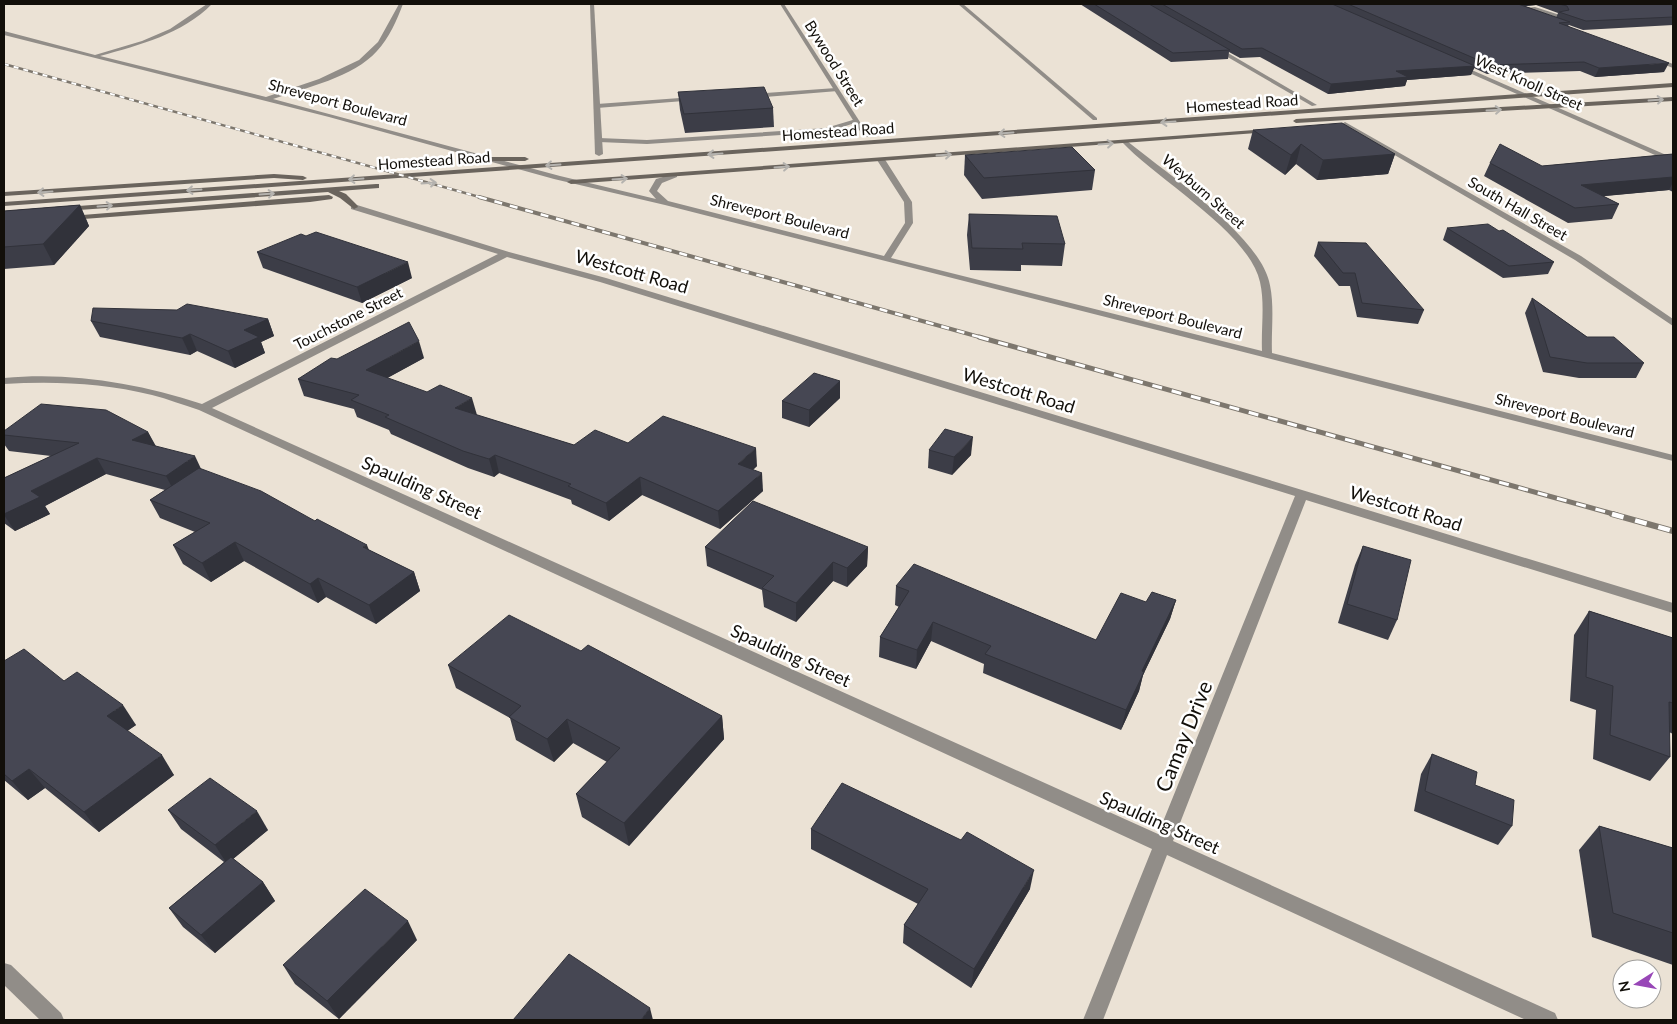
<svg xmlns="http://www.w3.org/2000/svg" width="1677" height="1024" font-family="Lato,sans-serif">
<rect width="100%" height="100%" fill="#ebe2d5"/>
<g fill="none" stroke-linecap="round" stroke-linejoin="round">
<g fill="#918d88" fill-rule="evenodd">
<path d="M1535 7 1563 16 1564 17 1541 20 1539 17 1553 16 1535 10 1514 9Z"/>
<path d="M836 88 838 91 752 98 749 96 752 94Z"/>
<path d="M694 97 696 100 597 108 594 106 597 104Z"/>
<path d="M856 119 859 121 858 122 827 132 647 144 599 142 596 140 599 138 647 140 826 128Z"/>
</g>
<g fill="#918d88" fill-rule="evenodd">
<path d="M207 4H212C182 34 140 45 100 56L266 97 319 79 359 60 378 42 399 4H403C397 20 389 38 377 51 354 77 305 88 273 99L560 176 656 199 649 191 656 179 677 173V177L662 183 657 191 668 201 884 256 905 223 904 202 877 160 884 158 912 202 913 223 891 258 1262 351C1261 328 1265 304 1260 282 1249 232 1156 179 1122 142L1127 141C1165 172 1257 234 1269 281 1275 304 1271 330 1272 353L1673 455V461L665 205 554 179 329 117 4 35V31L95 55 142 41 170 29Z"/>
<path d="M590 4H594L603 154 599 156 595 154Z"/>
<path d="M780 4H784L869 136 868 137 863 136Z"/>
<path d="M958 4H963L1097 118V120H1093Z"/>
<path d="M1212 46H1216L1317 105 1312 106 1212 48Z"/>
<path d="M1652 56 1673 64V68L1650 59Z"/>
<path d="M1458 64 1673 158V163L1456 67Z"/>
<path d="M1345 122 1581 256 1673 319V326L1575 260 1343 125 1342 124Z"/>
<path d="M351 205H357L509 252 606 278 1673 603V613L1306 500 1173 841 1555 1013 1558 1020H1526L1167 855 1103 1020H1083L1152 849 199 410C183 405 168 399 152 395 103 383 54 381 4 384V378C73 372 136 383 202 404L498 254 351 209ZM507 257 600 282 1295 496 1158 834 212 408Z"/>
<path d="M4 963 11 965 61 1013 64 1020H40L4 985Z"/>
</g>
<g fill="#6a645d" fill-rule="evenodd">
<path d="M1673 83V87L4 206V202Z"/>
<path d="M1673 97V101L1296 123 1293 121 1296 119Z"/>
<path d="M1268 129 1270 130V132L571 184 567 182 571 180Z"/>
<path d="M490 157H525L529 159 525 161H490Z"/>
<path d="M274 174 303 176 307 178 303 180 274 178 4 196V192Z"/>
<path d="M376 184H379V188L339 191 346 194 357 205 358 207 354 209 340 198 328 192 65 211 61 209 65 207Z"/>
<path d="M329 195 333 197 332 199 310 202 70 220 66 218 70 216Z"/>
</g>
<g stroke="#7d776e" stroke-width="2.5">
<path id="rail-far3" d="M4 64 483 198"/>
</g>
<g stroke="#7d776e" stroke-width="4">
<path id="rail-far2" d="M479 197 983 338"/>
</g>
<g stroke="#7d776e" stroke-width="5">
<path id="rail-far1" d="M979 337 1617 515"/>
</g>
<g stroke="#7d776e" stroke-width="6">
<path id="rail" d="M1612 514 1673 531"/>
</g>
<use href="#rail-far3" stroke="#fff" stroke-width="2" stroke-dasharray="5" stroke-linecap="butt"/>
<use href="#rail-far2" stroke="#fff" stroke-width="2.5" stroke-dasharray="8" stroke-linecap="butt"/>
<use href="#rail-far1" stroke="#fff" stroke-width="3" stroke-dasharray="10" stroke-linecap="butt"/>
<use href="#rail" stroke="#fff" stroke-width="4.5" stroke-dasharray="12" stroke-linecap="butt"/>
</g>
<g fill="#3c3d47" fill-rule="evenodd">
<path d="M1080 4H1673V25L1583 30 1569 25 1568 26 1664 72 1595 77 1580 71 1487 74 1474 68 1471 75 1407 80 1405 86 1328 94 1260 57 1240 58 1229 52 1228 59 1171 62ZM1536 5 1558 13 1556 18 1525 6Z"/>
<path d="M678 92 773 108 774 127 685 133 680 110Z"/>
<path d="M1253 130 1395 154 1388 174 1317 180 1296 164 1285 175 1248 149Z"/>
<path d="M1673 154V192L1669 190 1603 196 1619 204 1612 219 1568 223 1484 176 1490 163 1542 166Z"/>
<path d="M965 155 1095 170 1092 190 982 199 964 175Z"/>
<path d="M80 205 89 226 54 265 4 269V211Z"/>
<path d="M969 214 1065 244 1062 266 1021 265V271L970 270 967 235Z"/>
<path d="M1447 228 1499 231 1554 262 1548 274 1503 278 1443 240Z"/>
<path d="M1318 242 1424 310 1418 324 1357 317 1350 286H1339L1314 256Z"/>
<path d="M257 252 412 278 362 303 263 268Z"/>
<path d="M1532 298 1587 337 1644 363 1636 378H1579L1543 372 1525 313Z"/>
<path d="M268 319 274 336 261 342 265 353 235 368 197 351 190 355 100 337 91 321Z"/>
<path d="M424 358 387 378 476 415 574 445 628 443 757 466 753 470 763 491 720 529 642 495 609 521 572 504 571 500 499 473 494 477 468 468 391 434 389 430 357 417 354 409 304 396 298 379 337 359Z"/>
<path d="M840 381V398L809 427 782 418V401Z"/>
<path d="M4 431 148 432 155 446 201 469 369 550 414 572 420 591 376 624 326 597 318 603 244 561 211 582 183 564 173 545 195 532 160 518 150 500 165 490 106 474 45 506 50 514 15 531 4 523V478L51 456 9 451 4 444Z"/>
<path d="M929 450 971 455 952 475 928 468Z"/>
<path d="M1363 546 1397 620 1388 640 1338 623 1355 565Z"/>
<path d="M705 547H868L867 566 847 587 833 581 796 622 764 607 762 590 707 566Z"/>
<path d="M896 586 1096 640 1146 602 1176 600 1170 619 1143 675 1139 691 1121 730 983 673 984 664 931 641 916 669 879 657 880 637 899 607 895 605Z"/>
<path d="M1589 611 1673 638V734L1669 732 1670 757 1650 781 1593 759 1596 710 1570 701 1574 635Z"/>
<path d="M581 651 722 716 724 739 629 846 582 817 576 794 607 762 573 743 554 762 516 740 510 718 456 688 448 665Z"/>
<path d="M4 661 64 681 136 725 127 731 174 775 99 832 45 788 28 800 4 780Z"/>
<path d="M1432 754 1475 785 1512 826 1498 845 1414 811 1421 774Z"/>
<path d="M168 810 268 830 233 859 263 882 275 901 215 953 183 927 169 908 224 862 181 829Z"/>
<path d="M1599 826 1673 848V965L1592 937 1579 850Z"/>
<path d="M811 829 1030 889 971 988 903 943 904 925 918 904 811 849Z"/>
<path d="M417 940 339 1019 295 984 283 965Z"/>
</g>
<g fill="#31323a">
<path d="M1519 4H1536V5L1518 7Z"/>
<path d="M1669 63 1664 72 1595 77 1599 68Z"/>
<path d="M1475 66 1471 75 1407 80 1405 86 1328 94 1331 84 1396 71Z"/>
<path d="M1301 144 1296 164 1285 175 1291 155Z"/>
<path d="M1395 154 1388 174 1317 180 1323 160Z"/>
<path d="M1673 177V182L1669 190 1574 199 1581 185Z"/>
<path d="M80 205 89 226 54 265 43 244Z"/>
<path d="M408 262 412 278 362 303 357 287Z"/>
<path d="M268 319 274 336 261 342 265 353 235 368 228 351 244 330Z"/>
<path d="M190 334 197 351 190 355 182 338Z"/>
<path d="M419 341 424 358 371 387 366 370Z"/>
<path d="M840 381V398L809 427V410Z"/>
<path d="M472 398 477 415 455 408Z"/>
<path d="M148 432 157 448 132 440Z"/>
<path d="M973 437 971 455 952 475 954 457Z"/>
<path d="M756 448 757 466 739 481 738 464Z"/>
<path d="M495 455 499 473 494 477 489 459Z"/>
<path d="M195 456 203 473 175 493 166 476Z"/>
<path d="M97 458 106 474 45 506 50 514 15 531 4 515 31 491Z"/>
<path d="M762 473 763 491 720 529 718 511Z"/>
<path d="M640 477 642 495 609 521 606 503Z"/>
<path d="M235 542 244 561 211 582 202 563Z"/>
<path d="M367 545 374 563 363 547Z"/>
<path d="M868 547 867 566 847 587V568Z"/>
<path d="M833 562V581L796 622V603Z"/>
<path d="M414 572 420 591 376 624 369 605Z"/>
<path d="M318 578 326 597 318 603 310 584Z"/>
<path d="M1176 600 1170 619 1143 675 1139 691 1121 730 1126 710 1142 671Z"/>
<path d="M933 622 931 641 916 669 917 650Z"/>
<path d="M123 705 136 725 120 736 107 716Z"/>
<path d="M722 716 724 739 629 846 624 823Z"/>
<path d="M567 719 573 743 554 762 547 739Z"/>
<path d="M162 755 174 775 99 832 84 812Z"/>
<path d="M29 769 45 788 28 800 12 781Z"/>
<path d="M257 811 268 830 227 864 215 845Z"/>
<path d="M1034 870 1030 889 971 988 974 969Z"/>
<path d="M263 882 275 901 215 953 201 935Z"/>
<path d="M408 921 417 940 339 1019 327 1001Z"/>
<path d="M650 1008 653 1020H641Z"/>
</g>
<g fill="#464753" stroke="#31323a">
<path d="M1094 4H1149L1230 50 1173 53Z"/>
<path d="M1162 4H1332L1475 66 1396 71 1408 77 1331 84 1262 48 1242 49Z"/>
<path d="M1348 4H1518L1570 22 1559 23 1669 63 1599 68 1584 62 1490 65Z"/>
<path d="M1559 4H1673V17L1586 21 1559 12 1569 10 1567 6Z"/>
<path d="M764 87 773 108 684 114 678 92Z"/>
<path d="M1342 123 1395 154 1323 160 1301 144 1291 155 1253 130Z"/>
<path d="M1500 144 1542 166 1673 154V177L1581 185 1619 204 1575 208 1490 163Z"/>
<path d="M1072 147 1095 170 984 178 965 155Z"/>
<path d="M80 205 43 244 4 247V211Z"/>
<path d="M969 214 1057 216 1065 244 1022 243 1023 249 972 248Z"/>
<path d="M1488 224 1499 231 1503 230 1554 262 1509 266 1447 228Z"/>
<path d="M316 232 408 262 357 287 257 252 301 234 306 236Z"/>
<path d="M1318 242 1366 243 1424 310 1362 303 1355 273H1343Z"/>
<path d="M1532 298 1587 337H1614L1644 363H1587L1550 357Z"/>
<path d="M187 304 268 319 244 330 259 337 228 351 190 334 182 338 91 321 93 308 177 310Z"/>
<path d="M409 322 419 341 366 370 427 392 440 385 472 398 455 408 574 445 595 430 628 443 663 416 756 448 738 464 762 473 718 511 640 477 606 503 568 486 571 484 495 455 489 459 463 451 385 417 389 415 351 400 359 395 298 379 331 358 337 359Z"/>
<path d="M814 373 840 381 809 410 782 401Z"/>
<path d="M41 404 106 410 148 432 132 440 195 456 166 476 97 458 31 491 40 497 4 514V478L79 443 4 435V431Z"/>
<path d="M945 429 973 437 954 457 929 450Z"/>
<path d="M199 468 261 491 315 521 317 519 367 545 363 547 414 572 369 605 318 578 310 584 235 542 202 563 173 545 210 523 150 500Z"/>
<path d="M753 501 868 547 847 568 833 562 796 603 762 588 774 576 705 547Z"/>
<path d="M1363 546 1411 560 1397 620 1347 604Z"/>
<path d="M914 564 1096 640 1121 593 1146 602 1152 592 1176 600 1142 671 1144 672 1126 710 985 654 991 646 933 622 917 650 880 637 909 591 896 586Z"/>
<path d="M1589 611 1673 638V703L1669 702 1670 757 1610 735 1613 686 1586 677Z"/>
<path d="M509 615 581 651 588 645 722 716 624 823 576 794 620 748 567 719 547 739 509 717 521 706 448 665Z"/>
<path d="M24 649 64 681 77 672 123 705 107 716 162 755 84 812 29 769 12 781 4 774V661Z"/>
<path d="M1432 754 1477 772 1475 785 1514 800 1512 826 1425 791Z"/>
<path d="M210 778 257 811 215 845 168 810Z"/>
<path d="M842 783 961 840 967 832 1034 870 974 969 904 925 928 889 811 829Z"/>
<path d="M1599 826 1673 848V933L1613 913Z"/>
<path d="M231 857 263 882 201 935 169 908Z"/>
<path d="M365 889 408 921 327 1001 283 965Z"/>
<path d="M569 954 650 1008 641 1020H513Z"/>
</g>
<defs><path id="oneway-shaft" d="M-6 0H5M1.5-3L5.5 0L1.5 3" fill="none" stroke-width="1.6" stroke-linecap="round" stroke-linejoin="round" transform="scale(1.25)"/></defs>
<g stroke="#b4b2ae">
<use href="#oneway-shaft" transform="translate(1656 100) rotate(-4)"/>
<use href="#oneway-shaft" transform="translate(1494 110) rotate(-3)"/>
<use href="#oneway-shaft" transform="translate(1168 122) rotate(176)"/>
<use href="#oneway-shaft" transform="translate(1006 133) rotate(176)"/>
<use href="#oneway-shaft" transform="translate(1106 144) rotate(-4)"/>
<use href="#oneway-shaft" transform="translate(715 154) rotate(176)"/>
<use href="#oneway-shaft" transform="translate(944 155) rotate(-4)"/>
<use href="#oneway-shaft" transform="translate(553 165) rotate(176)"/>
<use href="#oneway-shaft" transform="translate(782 167) rotate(-4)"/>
<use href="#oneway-shaft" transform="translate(356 179) rotate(176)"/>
<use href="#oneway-shaft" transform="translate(620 179) rotate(-4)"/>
<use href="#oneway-shaft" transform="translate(429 183) rotate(-4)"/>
<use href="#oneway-shaft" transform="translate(194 190) rotate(176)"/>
<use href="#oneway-shaft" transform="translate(45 192) rotate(176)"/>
<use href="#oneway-shaft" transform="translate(267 194) rotate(-4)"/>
<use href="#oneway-shaft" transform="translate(105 206) rotate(-4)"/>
</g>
<g text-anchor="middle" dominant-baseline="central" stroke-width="5" stroke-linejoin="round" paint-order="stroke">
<g font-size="15" fill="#120f0a" stroke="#fff">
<text transform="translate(835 63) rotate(58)">Bywood Street</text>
<text transform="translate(1529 82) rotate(24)">West Knoll Street</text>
<text transform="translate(338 102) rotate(15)">Shreveport Boulevard</text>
<text transform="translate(1242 103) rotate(-4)">Homestead Road</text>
<text transform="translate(838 131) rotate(-4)">Homestead Road</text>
<text transform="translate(434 160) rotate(-4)">Homestead Road</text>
<text transform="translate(1204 191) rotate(41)">Weyburn Street</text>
<text transform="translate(1518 208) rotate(30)">South Hall Street</text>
<text transform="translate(780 216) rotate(14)">Shreveport Boulevard</text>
<text transform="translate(1173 316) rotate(14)">Shreveport Boulevard</text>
<text transform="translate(348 318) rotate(-27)">Touchstone Street</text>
<text transform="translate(1565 415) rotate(14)">Shreveport Boulevard</text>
</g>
<g font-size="18" fill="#120f0a" stroke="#fff">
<text transform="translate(632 271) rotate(16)">Westcott Road</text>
<text transform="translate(1019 390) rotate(17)">Westcott Road</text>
<text transform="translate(422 487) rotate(24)">Spaulding Street</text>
<text transform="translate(1406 508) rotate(17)">Westcott Road</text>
<text transform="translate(791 655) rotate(24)">Spaulding Street</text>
<text transform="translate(1160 822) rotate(24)">Spaulding Street</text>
</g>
<g font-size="21" fill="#120f0a" stroke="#fff">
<text transform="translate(1183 736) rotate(-68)">Camay Drive</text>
</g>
</g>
<rect width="1677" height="1024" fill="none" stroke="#120f0a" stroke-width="10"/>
<g transform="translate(1637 984) rotate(259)"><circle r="24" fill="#ffffff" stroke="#a09f9d"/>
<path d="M0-4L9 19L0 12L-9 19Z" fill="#9847b7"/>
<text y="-8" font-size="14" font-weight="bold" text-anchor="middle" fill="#120f0a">N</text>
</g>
</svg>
